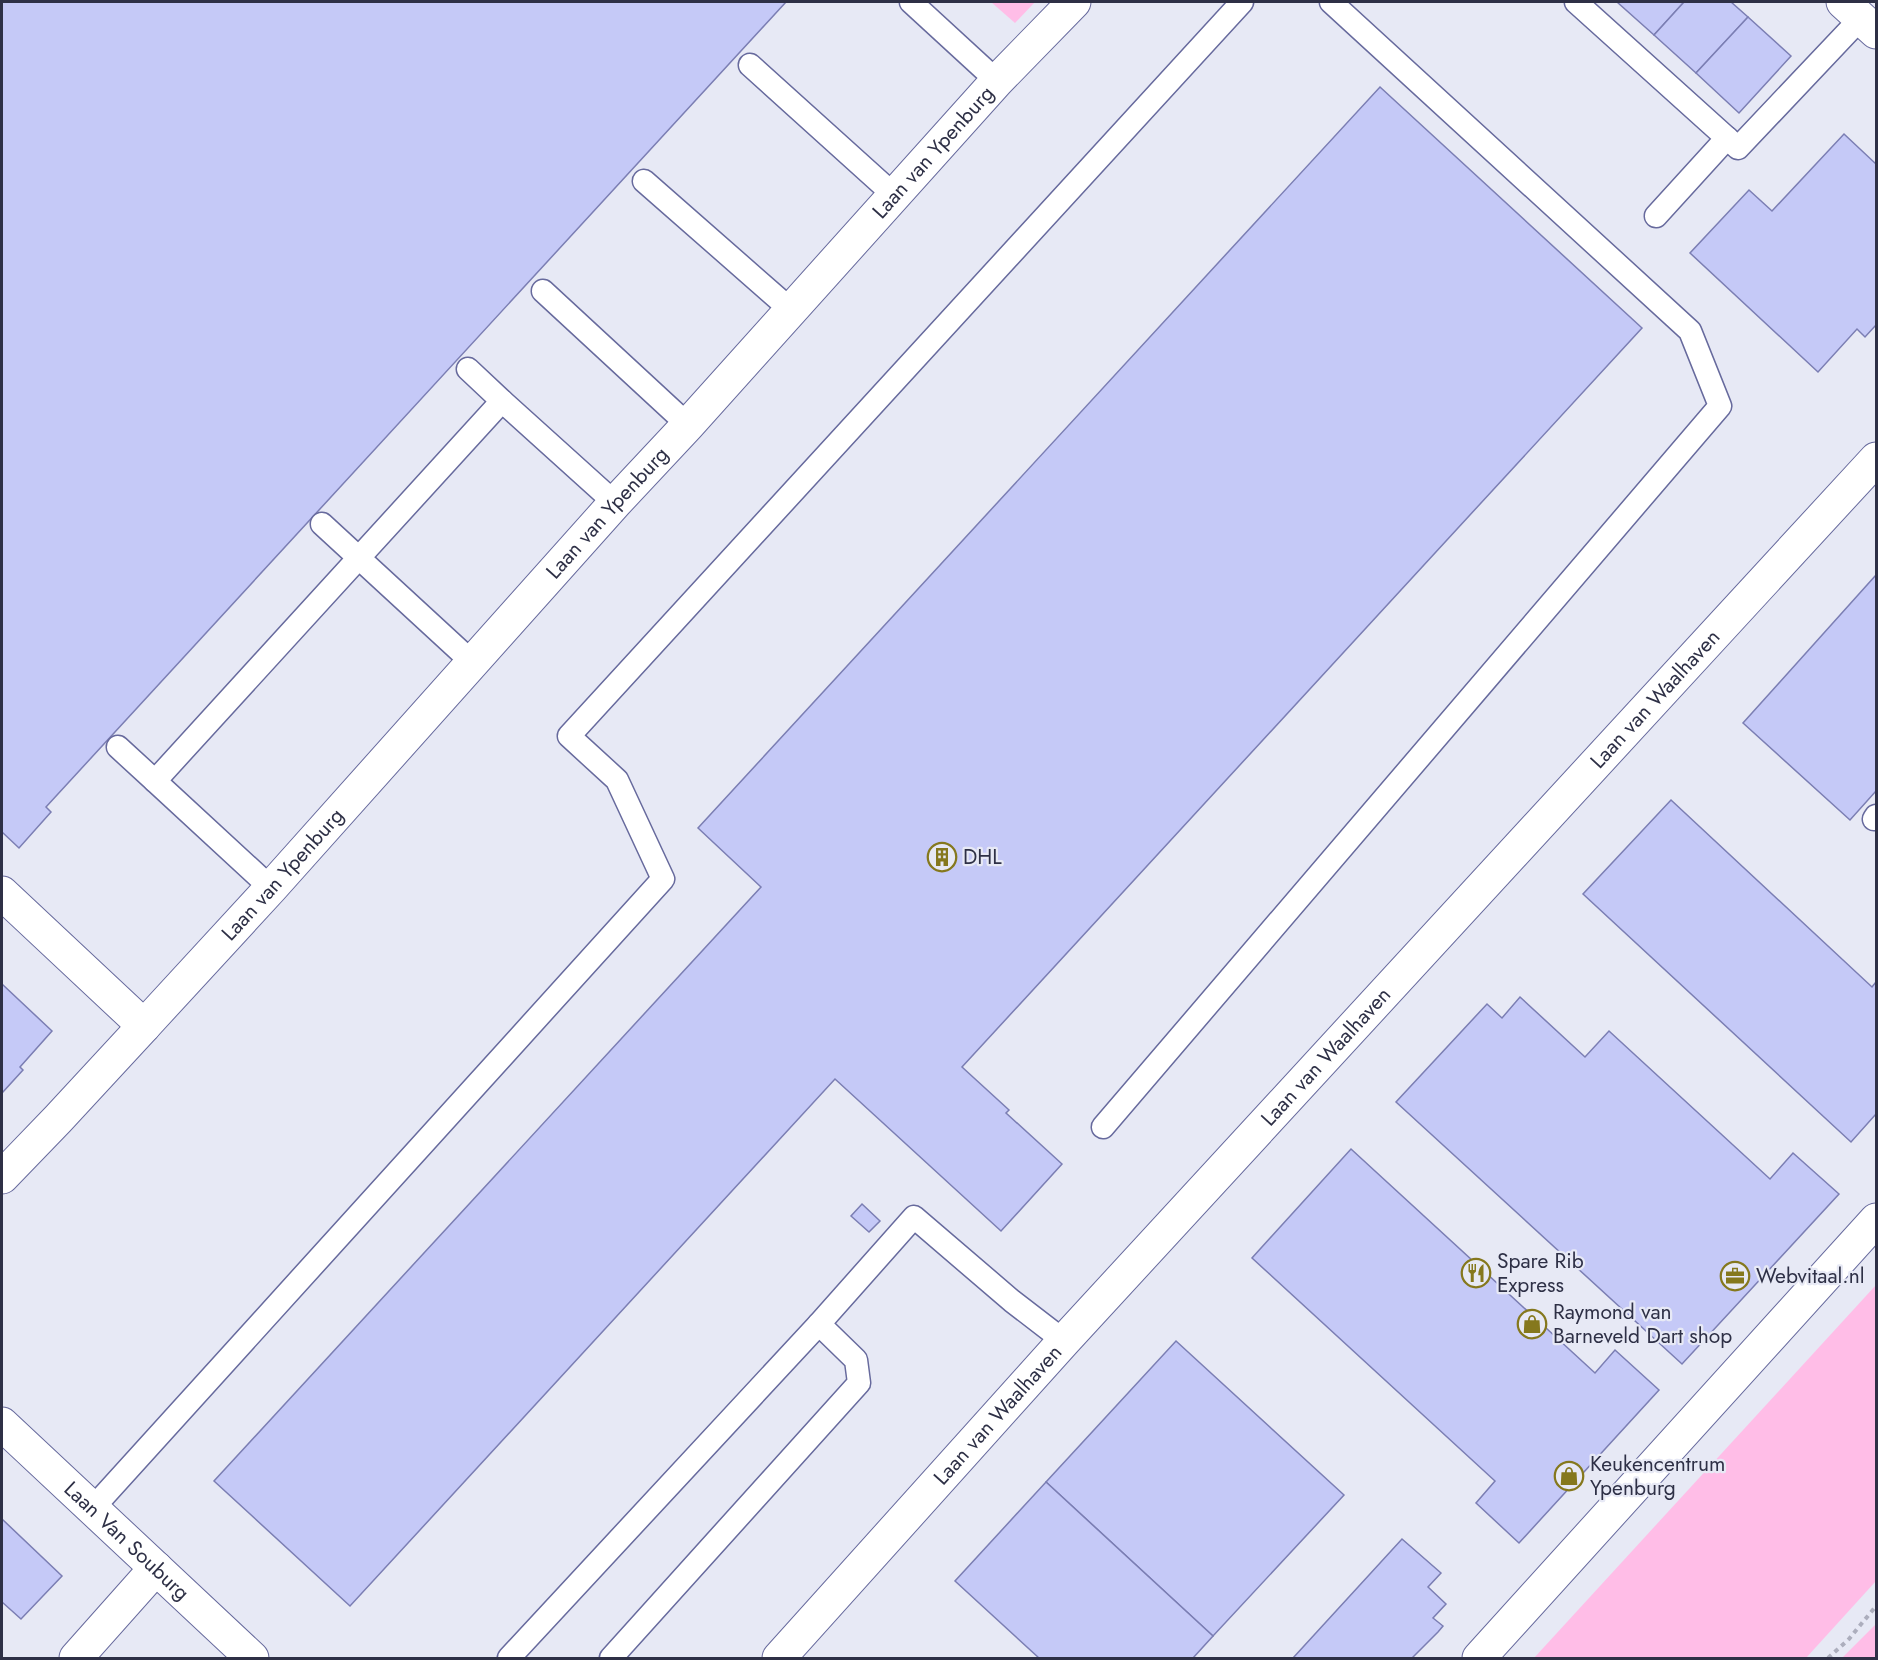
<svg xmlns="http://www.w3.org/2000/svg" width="1878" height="1660" font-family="Jost,sans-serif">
<rect width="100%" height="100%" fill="#e7e9f5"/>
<g fill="#ffbde7">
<path d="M991 2H1035L1015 23Z"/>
<path d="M1876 1285V1581L1806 1658H1534Z"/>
<path d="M1876 1624V1658H1842Z"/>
</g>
<g fill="#c5c9f7" stroke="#7b7eb3" stroke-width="1.5">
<path d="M2 2H786L46 807 51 812 19 848 2 832Z"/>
<path d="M1617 2H1684L1654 35Z"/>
<path d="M1684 2H1731L1748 17 1696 73 1654 35Z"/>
<path d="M1748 17 1791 56 1739 113 1696 73Z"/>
<path d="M1380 87 1642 328 962 1067 1009 1110 1006 1113 1062 1164 1001 1231 835 1079 350 1606 214 1481 761 887 698 828Z"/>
<path d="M1844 134 1876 164V325L1865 337 1857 329 1818 372 1690 253 1749 190 1772 211Z"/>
<path d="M1876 575V791L1850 820 1743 723Z"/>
<path d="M1671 800 1872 987 1876 982V1114L1851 1142 1583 894Z"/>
<path d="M2 984 52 1031 20 1067 23 1070 2 1093Z"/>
<path d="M1520 997 1585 1057 1609 1031 1770 1179 1793 1153 1839 1194 1682 1364 1396 1102 1487 1004 1502 1018Z"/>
<path d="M1351 1149 1595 1373 1615 1350 1659 1390 1519 1543 1476 1503 1495 1481 1252 1258Z"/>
<path d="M862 1204 880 1221 869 1232 851 1216Z"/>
<path d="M1176 1341 1344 1495 1213 1636 1046 1482Z"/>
<path d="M1046 1482 1213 1636 1193 1658H1039L955 1581Z"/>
<path d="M2 1519 62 1576 21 1619 2 1602Z"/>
<path d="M1402 1539 1441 1573 1428 1587 1446 1604 1433 1618 1443 1626 1438 1632 1412 1658H1293Z"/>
</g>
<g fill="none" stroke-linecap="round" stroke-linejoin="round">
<g stroke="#676a9d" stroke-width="25">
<g id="service">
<path d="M911 2 997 81"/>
<path d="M1576 2 1738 148 1861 18"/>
<path d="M750 65 894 195"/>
<path d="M644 181 791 310"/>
<path d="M1656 216 1727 138"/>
<path d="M543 291 688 425"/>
<path d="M468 369 502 401"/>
<path d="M322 524 473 663"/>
<path d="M118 747 155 781"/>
<path d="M1874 819 1876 816"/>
<path d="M271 888 155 781 502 401 615 503"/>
<path d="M1103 1127 1720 406 1690 331 1331 2"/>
<path d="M92 1509 663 879 617 780 569 736 1242 2"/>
<path d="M509 1658 819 1324 914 1217 1012 1301 1064 1341"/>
<path d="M611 1658 859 1383 856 1360 819 1324"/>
</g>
</g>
<g stroke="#676a9d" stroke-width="35">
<g id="minor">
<path d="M1843 2 1876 32"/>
<path id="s1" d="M2 893 144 1026 271 888 615 503 688 425 997 81 1074 2"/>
<path d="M2 1177 58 1119 144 1026"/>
<path id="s2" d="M2 1424 252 1658"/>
<path d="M76 1658 156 1568"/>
<path id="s3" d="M779 1658 1064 1341 1876 459"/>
<path d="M1479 1658 1876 1220"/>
</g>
</g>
<path stroke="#acaebd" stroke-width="4" stroke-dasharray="4.5 4.5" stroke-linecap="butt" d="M1828 1658 1849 1639 1876 1606"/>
<use href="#service" stroke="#fff" stroke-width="22"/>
<use href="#minor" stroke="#fff" stroke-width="33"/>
</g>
<defs>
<g id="building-ring" transform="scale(1.5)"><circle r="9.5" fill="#e7e9f5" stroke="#85781d" stroke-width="1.5"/><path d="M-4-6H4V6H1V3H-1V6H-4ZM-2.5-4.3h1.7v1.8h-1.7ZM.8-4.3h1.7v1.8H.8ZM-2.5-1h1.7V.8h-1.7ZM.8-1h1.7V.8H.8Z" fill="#85781d"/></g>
<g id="restaurant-ring" transform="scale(1.5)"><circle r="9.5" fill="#e7e9f5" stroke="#85781d" stroke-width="1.5"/><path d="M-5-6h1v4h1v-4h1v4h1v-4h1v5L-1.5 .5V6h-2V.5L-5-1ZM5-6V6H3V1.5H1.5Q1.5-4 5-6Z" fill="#85781d"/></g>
<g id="office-ring" transform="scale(1.5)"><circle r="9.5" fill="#e7e9f5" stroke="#85781d" stroke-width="1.5"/><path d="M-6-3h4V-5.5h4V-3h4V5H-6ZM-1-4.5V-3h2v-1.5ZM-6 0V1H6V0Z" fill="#85781d"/></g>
<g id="shop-ring" transform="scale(1.5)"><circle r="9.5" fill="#e7e9f5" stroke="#85781d" stroke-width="1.5"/><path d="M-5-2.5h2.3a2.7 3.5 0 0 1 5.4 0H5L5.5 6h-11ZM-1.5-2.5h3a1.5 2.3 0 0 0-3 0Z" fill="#85781d"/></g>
</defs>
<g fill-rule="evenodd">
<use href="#building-ring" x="942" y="857"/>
<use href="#restaurant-ring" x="1476" y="1273"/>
<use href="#office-ring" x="1735" y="1276"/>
<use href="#shop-ring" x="1532" y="1324"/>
<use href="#shop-ring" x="1569" y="1476"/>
</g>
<g text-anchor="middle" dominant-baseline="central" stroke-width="4.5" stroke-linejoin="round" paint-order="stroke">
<g font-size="21" fill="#2e3046" stroke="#e7e9f5">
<text stroke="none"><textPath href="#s1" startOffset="1372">Laan van Ypenburg</textPath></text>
<text stroke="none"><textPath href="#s1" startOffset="886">Laan van Ypenburg</textPath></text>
<text stroke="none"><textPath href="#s3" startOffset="1299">Laan van Waalhaven</textPath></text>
<text stroke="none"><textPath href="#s1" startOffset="400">Laan van Ypenburg</textPath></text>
<text stroke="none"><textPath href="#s3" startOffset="813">Laan van Waalhaven</textPath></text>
<text stroke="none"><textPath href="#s3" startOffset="327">Laan van Waalhaven</textPath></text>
<text stroke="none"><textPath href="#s2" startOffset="171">Laan Van Souburg</textPath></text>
</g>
<g font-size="21" fill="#2e3046" stroke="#e7e9f5" text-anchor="start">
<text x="963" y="857">DHL</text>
<text x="1497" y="1261">Spare Rib<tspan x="1497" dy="24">Express</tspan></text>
<text x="1756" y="1276">Webvitaal.nl</text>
<text x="1553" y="1312">Raymond van<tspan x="1553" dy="24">Barneveld Dart shop</tspan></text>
<text x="1590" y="1464">Keukencentrum<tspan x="1590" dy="24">Ypenburg</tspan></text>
</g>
</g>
<rect width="1878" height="1660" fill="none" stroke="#2e3046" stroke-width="6"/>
</svg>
